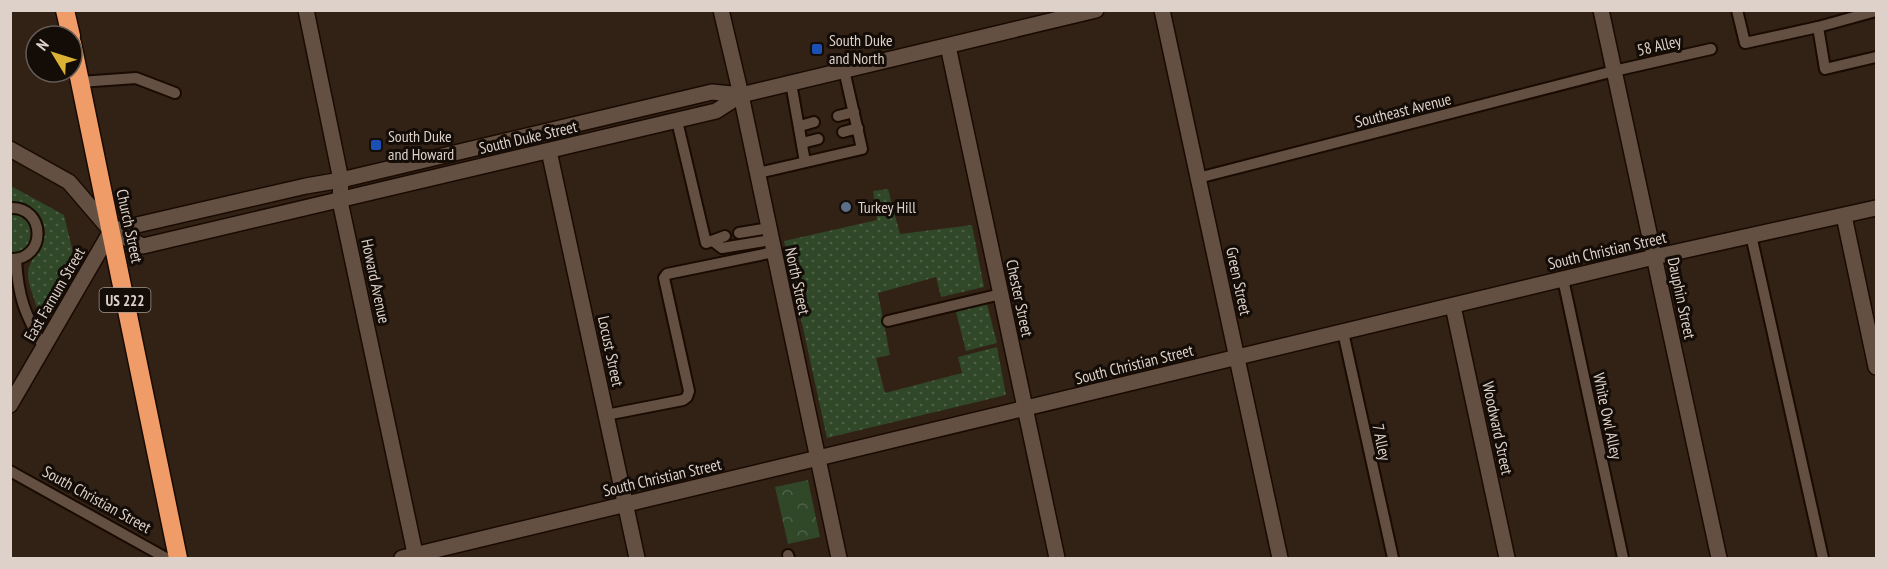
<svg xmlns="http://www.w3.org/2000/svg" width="1887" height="569" font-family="'PT Sans Narrow',sans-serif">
<defs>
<pattern id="grass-dots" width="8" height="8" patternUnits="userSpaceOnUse" patternTransform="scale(1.5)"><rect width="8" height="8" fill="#304728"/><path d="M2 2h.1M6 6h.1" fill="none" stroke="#4e6046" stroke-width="1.8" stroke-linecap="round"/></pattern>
<pattern id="park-crowns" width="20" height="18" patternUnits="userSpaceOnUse" patternTransform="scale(1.5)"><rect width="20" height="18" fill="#304728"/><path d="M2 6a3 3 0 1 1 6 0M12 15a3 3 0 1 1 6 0" fill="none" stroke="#4e6046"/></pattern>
</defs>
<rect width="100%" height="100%" fill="#322115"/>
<g fill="url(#grass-dots)">
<path d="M11 186 64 215 73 252 41 311 37 308C34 297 25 279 29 267 35 250 50 242 43 223 41 216 39 213 33 209 27 204 18 201 11 202Z"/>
<path d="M888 189 900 234 972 225 984 287 941 297 936 277 878 293 890 355 876 358 885 393 962 373 958 357 997 347 1006 395 827 438 784 241 877 220 873 191Z"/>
<path d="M10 213C42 213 39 256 11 253Z"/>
<path d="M987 304 997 343 966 351 956 312Z"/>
</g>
<path fill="url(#park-crowns)" d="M808 480 820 537 788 544 775 487Z"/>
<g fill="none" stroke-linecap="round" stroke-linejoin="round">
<g stroke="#190a02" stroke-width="14">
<g id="lane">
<path d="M1737 10 1745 43 1818 27 1876 11"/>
<path d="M1818 27 1825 69 1876 57"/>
<path d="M80 82 136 78 175 93"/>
<path d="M791 83 805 162"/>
<path d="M838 116 854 112"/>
<path d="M677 121 706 243 725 236"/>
<path d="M800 126 814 122"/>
<path d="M843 132 858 128"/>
<path d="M802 143 818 139"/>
<path d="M758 173 862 149 844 70"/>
<path d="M1198 178 1614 71 1711 49"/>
<path d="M10 208C46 206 47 260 11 259"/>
<path d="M739 233 769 228"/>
<path d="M1751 235 1823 558"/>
<path d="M713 241 722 248 771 240"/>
<path d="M16 259C18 298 25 314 44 348"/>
<path d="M1563 279 1623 558"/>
<path d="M888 321 1001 294"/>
<path d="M1343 332 1393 558"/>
<path d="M606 415 683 400 687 397 689 391 664 278 667 274 774 252"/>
<path d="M10 471 166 558"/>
<path d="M788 555 789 558"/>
</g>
</g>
<g stroke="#190a02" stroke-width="18">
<g id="street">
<path d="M306 10 341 180 340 201 416 558"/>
<path d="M721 10 741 95 839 558"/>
<path d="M1162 10 1280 558"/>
<path d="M1601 10 1719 558"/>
<path d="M948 46 1057 558"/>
<path d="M549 151 637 558"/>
<path d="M1844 216 1876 367"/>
<path d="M1453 306 1507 558"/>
<path d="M402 558 1654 257 1876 208"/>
</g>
</g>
<g stroke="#190a02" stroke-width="18">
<g id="secondary">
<path d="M10 149 69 182 111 231 143 246 716 111 741 95 1096 10"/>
<path d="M111 231 306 186 341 180 712 92 741 95"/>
<path d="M10 405 111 231"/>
</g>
</g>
<g stroke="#190a02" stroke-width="21">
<g id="highway">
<path d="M65 10 71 36"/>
<path d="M72 43 178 558"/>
</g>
</g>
<use href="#lane" stroke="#635042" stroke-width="10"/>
<use href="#street" stroke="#635042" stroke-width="15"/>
<use href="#secondary" stroke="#635042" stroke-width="15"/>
<use href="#highway" stroke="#f09c68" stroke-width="18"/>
</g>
<g fill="#1a4fb4" stroke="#140c07" stroke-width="2">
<rect x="811" y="43" width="12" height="12" rx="3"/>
<rect x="370" y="139" width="12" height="12" rx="3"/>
</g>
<circle fill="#5c6f8a" stroke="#140c07" stroke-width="2" cx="846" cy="207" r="6"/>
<g text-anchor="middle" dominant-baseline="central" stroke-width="6" stroke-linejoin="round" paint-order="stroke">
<rect fill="#140c07" stroke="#a1968f" stroke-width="1.5" x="99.5" y="288" width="51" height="24" rx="4.5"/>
<g font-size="15" font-weight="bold" fill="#ddd1c9">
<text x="125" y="300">US 222</text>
</g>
<g font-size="16" fill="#ddd1c9" stroke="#140c07" text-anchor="start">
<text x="829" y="40">South Duke<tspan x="829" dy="18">and North</tspan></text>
<text x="388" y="136">South Duke<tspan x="388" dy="18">and Howard</tspan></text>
<text x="858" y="207">Turkey Hill</text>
</g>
<g font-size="16" fill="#ddd1c9" stroke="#140c07">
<text transform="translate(1659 45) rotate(-13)">58 Alley</text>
<text transform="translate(1403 110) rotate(-14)">Southeast Avenue</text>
<text transform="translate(528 137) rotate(-13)">South Duke Street</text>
<text transform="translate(130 226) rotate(78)">Church Street</text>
<text transform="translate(1607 250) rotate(-13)">South Christian Street</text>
<text transform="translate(376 281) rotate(78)">Howard Avenue</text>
<text transform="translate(798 281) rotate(78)">North Street</text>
<text transform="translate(1239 281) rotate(78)">Green Street</text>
<text transform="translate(54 294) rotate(-60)">East Farnum Street</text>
<text transform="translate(1020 298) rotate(78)">Chester Street</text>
<text transform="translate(1682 298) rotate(78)">Dauphin Street</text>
<text transform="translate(611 351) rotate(78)">Locust Street</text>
<text transform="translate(1134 364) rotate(-14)">South Christian Street</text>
<text transform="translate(1608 416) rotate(78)">White Owl Alley</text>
<text transform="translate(1498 428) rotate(78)">Woodward Street</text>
<text transform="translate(1382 442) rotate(78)">7 Alley</text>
<text transform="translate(662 477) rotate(-13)">South Christian Street</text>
<text transform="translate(97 499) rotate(29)">South Christian Street</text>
</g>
</g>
<rect width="1887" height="569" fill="none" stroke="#ddd1c9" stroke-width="24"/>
<g transform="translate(54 54) rotate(308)"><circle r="28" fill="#140c07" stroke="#645b55" stroke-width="1.5"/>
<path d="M0-4.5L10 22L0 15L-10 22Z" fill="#dbb233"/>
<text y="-9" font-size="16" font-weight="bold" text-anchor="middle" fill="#ddd1c9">N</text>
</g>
</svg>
